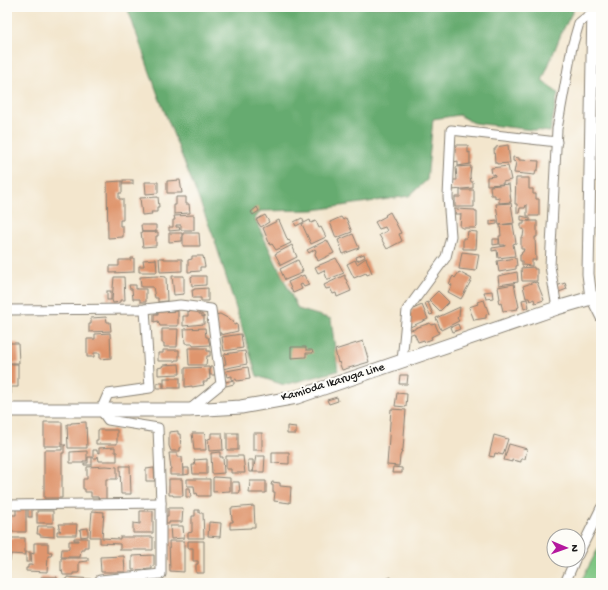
<svg xmlns="http://www.w3.org/2000/svg" width="608" height="590" font-family="'Gochi Hand',sans-serif">
<rect width="100%" height="100%" fill="#fdfcf7"/>
<filter id="ink" filterUnits="userSpaceOnUse"><feTurbulence type="fractalNoise" baseFrequency=".025" numOctaves="2"/><feDisplacementMap in="SourceGraphic" scale="8" xChannelSelector="R" yChannelSelector="G"/><feConvolveMatrix kernelMatrix="1 2 1 2 8 2 1 2 1" color-interpolation-filters="sRGB"/></filter>
<filter id="wash" filterUnits="userSpaceOnUse"><feTurbulence type="fractalNoise" baseFrequency=".012" numOctaves="4" result="noise"/><feDisplacementMap in="SourceGraphic" scale="16" xChannelSelector="R" yChannelSelector="G"/><feGaussianBlur stdDeviation="0.9" result="paint"/><feColorMatrix in="noise" values="0 0 0 0 0 0 0 0 0 0 0 0 0 0 0 0 0 1.4 0 .05"/><feComposite in="paint" operator="in"/></filter>
<g filter="url(#wash)">
<rect width="100%" height="100%" fill="#f3e6cd"/>
<path fill="#7ec682" stroke="#4d714f" d="M601 543V583H580Z"/>
<path fill="#66ab70" stroke="#416446" d="M127 7H575L562 32 542 81 558 93 550 132 474 123 459 115 433 119 427 180 409 196 314 210 260 211 255 219 298 309 331 319 338 371 284 385 257 376 214 238 158 95Z"/>
<g id="blocks">
<g fill="#df956d">
<path d="M452 145H468V153L470 152V164L458 166V161L454 162Z"/>
<path d="M508 145 510 163 497 164V163H495L494 149H496V147Z"/>
<path d="M513 157 519 158V160L539 161 538 170H536L535 175 514 173 516 162 513 161Z"/>
<path d="M471 166 470 176 471 182H473V188L452 190V180H457L456 167Z"/>
<path d="M508 166 511 180 503 182V184L487 185V177L495 176V174L492 175 491 168Z"/>
<path d="M516 178H529V189H533V194H536V199H539V216H527V205H526L525 208H520L519 213H517V204H515Z"/>
<rect x="123" y="180" width="10" height="4"/>
<path d="M180 180 182 193H167V181Z"/>
<path d="M122 181V193H119V199H123V220H120V226H123V237L108 238 107 182Z"/>
<path d="M145 182H158V193L146 194Z"/>
<path d="M509 184 511 202 499 203V197L495 198V195H491L490 186Z"/>
<path d="M460 190H474V207H455V197H460Z"/>
<path d="M158 197 159 207H157V212H151L152 214 142 215 140 198Z"/>
<path d="M176 197H186V204H189L190 213 174 214V205H176Z"/>
<path d="M511 203 514 223 499 225 496 204Z"/>
<path d="M257 207 259 211 253 215 251 212Z"/>
<path d="M455 209 475 210V211H477V227L476 228H462V227H460L461 214H455Z"/>
<path d="M390 212 401 233 399 234 402 241 387 249 379 235 387 231 385 227 379 229 375 222 386 216 385 215Z"/>
<path d="M194 215V230H181V225H176V227H179L180 230 169 231V227H173V220H175L174 216Z"/>
<path d="M265 215 269 222 261 227 256 220Z"/>
<path d="M521 216 530 218V221L521 220Z"/>
<path d="M341 217 343 220 346 218 352 232 336 238 330 222Z"/>
<path d="M302 218 304 222 296 226 294 222Z"/>
<path d="M279 220 288 241 289 240 291 243 276 250 272 244 270 245 263 228Z"/>
<path d="M310 220 311 223 316 221 319 228 321 227 326 237 311 244 302 224Z"/>
<path d="M497 220V224L490 225V221Z"/>
<path d="M524 221H537V237H535L536 260H532V266L522 265V261H520V255H521L522 252H523L524 249H521V237H523L524 229H521V224H524Z"/>
<path d="M513 224 516 243 513 244 515 256 498 258 497 250 492 251V248L505 246V245H500L499 236H501L500 225Z"/>
<path d="M141 225H156V232H142Z"/>
<path d="M468 231 477 232 476 249H463V238H467Z"/>
<path d="M141 232H158V236H156V246L143 247Z"/>
<path d="M169 233H182V241L169 242Z"/>
<path d="M183 233H199L200 246H183Z"/>
<path d="M353 234 359 248 343 254 338 240Z"/>
<path d="M493 239H499V244L493 245Z"/>
<path d="M327 240 334 253 318 261 315 254 316 251 315 249 309 253 307 250Z"/>
<path d="M292 245 297 257 281 265 275 254Z"/>
<path d="M462 252 479 254 476 271 459 269Z"/>
<path d="M364 254 365 257 357 261 356 257Z"/>
<path d="M192 256H203L205 267H200V271L188 272V260L192 259Z"/>
<path d="M131 258H134V272L110 273V266H119V260H131Z"/>
<path d="M159 258H164V259H182V271L160 272Z"/>
<path d="M336 258 344 273 329 279H327L324 270 318 273 315 267Z"/>
<path d="M366 258 372 273 367 275 366 273 354 278 347 264 355 260 357 264Z"/>
<path d="M516 258 517 266H516V269L499 272 497 261Z"/>
<path d="M156 259 157 272H139V266H144L143 260Z"/>
<path d="M298 260 303 271H301L302 273 285 280 280 269Z"/>
<path d="M534 267V269H537V281H522L521 268Z"/>
<path d="M459 272 472 279 461 299 448 292 452 285 449 284 453 276 455 278Z"/>
<path d="M517 272 518 282 499 285 498 276Z"/>
<path d="M304 275 309 285 304 287 302 284 300 285 302 289 293 293 288 282Z"/>
<path d="M345 275V279H346L351 291 337 297 336 293 333 294 330 288 326 289 324 285Z"/>
<path d="M157 276 166 277 167 301 158 302V298H155L153 287H141L140 277Z"/>
<path d="M172 276H184V294L174 295Z"/>
<path d="M192 276H206V285L192 286 191 277Z"/>
<path d="M114 277H124L125 300H120V302L113 303 112 300Z"/>
<path d="M534 282 535 283 537 282 544 300 535 303 534 299 530 301 529 298H526L523 286Z"/>
<path d="M565 283 567 289 559 292 556 286Z"/>
<path d="M514 284 519 307 517 308 518 309 503 311 501 303 499 304 498 299H500L498 287Z"/>
<path d="M129 285H136V289H146V302H140V299H133L132 289H130Z"/>
<path d="M208 288V301H201V298H193L192 290H194V289Z"/>
<rect x="107" y="291" width="4" height="9"/>
<path d="M438 291 449 302 440 311 429 300Z"/>
<path d="M492 291 493 298 486 299 484 292Z"/>
<path d="M527 299 529 307 524 309 522 300Z"/>
<path d="M484 300 489 314 486 315V318L474 320 469 307 478 304 477 302Z"/>
<path d="M428 302 433 314 430 315 425 303Z"/>
<path d="M422 305 428 319 410 327 407 321V314L412 312 411 310Z"/>
<path d="M460 307 459 316 457 318 459 321 441 330 436 318Z"/>
<path d="M178 311V326H160L158 321 154 322V314H158V312Z"/>
<path d="M188 311H199V314H202V317L204 316V324L183 326V316H188Z"/>
<path d="M220 314 233 321 234 325 237 324 238 331 221 335V333H218L215 315Z"/>
<path d="M106 317 107 322H110L111 331 89 332V324H91V318Z"/>
<path d="M430 323 431 325 435 324 439 333 431 337 432 339 424 342V340L418 342 414 333 409 335 408 331 412 329 413 330 415 329V328Z"/>
<path d="M458 324 460 329 453 332 451 327Z"/>
<path d="M205 328 206 337H208L210 345 193 346V344H187V343H185L184 329Z"/>
<path d="M162 329H178L177 347H164V343H162Z"/>
<path d="M110 333 111 358 100 359V353H94V357H87V339H95V334Z"/>
<path d="M241 334 243 348 224 351 222 337Z"/>
<path d="M363 341 369 362 342 370 339 362 338 363 335 350Z"/>
<path d="M7 343H18L19 363H7Z"/>
<path d="M291 347H306V350H312L313 353H306V357L291 358Z"/>
<path d="M188 348H207V351H210V356H207L206 365H189Z"/>
<path d="M163 350H179V360H175V361H158V353H163Z"/>
<path d="M245 351 247 364 222 369 221 365 226 364 224 354Z"/>
<path d="M7 364H18V387H11V394H7Z"/>
<path d="M179 364 180 374 158 375V368L162 367 163 365Z"/>
<path d="M209 367 210 379 207 380V382H203L204 385 192 387V386L185 387V368Z"/>
<path d="M210 367H214L215 375H210Z"/>
<path d="M248 367 250 379 237 381 236 379 232 380V376L227 377 226 371Z"/>
<path d="M400 375H408L407 384H399Z"/>
<rect x="164" y="378" width="16" height="10"/>
<path d="M234 380V384L226 386 225 382Z"/>
<rect x="157" y="383" width="6" height="5"/>
<path d="M397 393 407 394 406 407 395 406Z"/>
<path d="M337 397 338 401 329 404 327 400Z"/>
<path d="M391 409 406 410 403 449 400 456 399 466 387 465Z"/>
<path d="M44 422H62V445H66L64 446V453H62V498H44V450H62V446H44Z"/>
<path d="M86 422 87 448H68L67 424H71V423Z"/>
<path d="M287 426 296 427V434H287Z"/>
<path d="M98 430H117V444H96V440H98Z"/>
<path d="M178 431V434H180L181 448H180V451H171L169 446V432Z"/>
<path d="M192 433H204L205 434 206 450H194Z"/>
<path d="M211 433H222L223 450 209 451 208 439 211 438Z"/>
<rect x="227" y="433" width="11" height="17"/>
<rect x="253" y="433" width="9" height="17"/>
<path d="M494 435 508 439 503 455 495 453 494 457 489 456Z"/>
<path d="M509 444 527 449 525 459H521V462L512 460V462L504 460Z"/>
<path d="M115 447V452H117V461H99L98 456 97 458H93V450H97V452L99 453V448Z"/>
<path d="M87 451V461H83V463H70V452Z"/>
<path d="M220 452V457H223L224 473 212 474 211 453Z"/>
<path d="M272 452H289V464L272 463Z"/>
<path d="M169 453H177V457H182L183 475H170V469H171Z"/>
<path d="M226 456H243L245 473H231V469H226Z"/>
<path d="M256 456H265L264 472H253Z"/>
<path d="M88 457H92V465H84V463H88Z"/>
<path d="M207 459V474H193L192 465H195L194 460Z"/>
<path d="M248 460H253V472H249Z"/>
<path d="M106 466 117 467V479H106V500H99L98 497H91V492H85V489H83V479H87V467Z"/>
<path d="M120 466H130L131 494H121Z"/>
<path d="M393 467 402 468V473H392Z"/>
<path d="M154 468 155 481H146V469Z"/>
<path d="M184 468H189V474L184 475Z"/>
<path d="M214 477 230 478V491L213 492V478Z"/>
<path d="M169 479H182L183 496H173V495H169Z"/>
<path d="M187 479H210V496H198L197 493 195 494 194 486H187Z"/>
<path d="M250 481H266V493H249Z"/>
<path d="M232 482H239L240 493H232Z"/>
<path d="M272 482 280 483V486L291 487 290 503 274 501 275 492H273V485H271Z"/>
<path d="M186 488H190L191 497H186Z"/>
<path d="M254 506 255 527H251V528L230 529V522H233V520H232L231 508Z"/>
<path d="M168 508H183L182 522H169V524H166V516H168Z"/>
<path d="M16 509H26V532H9V522H11L10 521V515H16Z"/>
<rect x="28" y="509" width="4" height="8"/>
<path d="M195 510H199V513H203L204 538H188V533L192 532V516H195Z"/>
<rect x="37" y="511" width="16" height="12"/>
<path d="M92 511 104 512 102 538 120 539V537H153V550H120V544L100 543V537H90Z"/>
<path d="M140 511H153V533H133V523L140 524Z"/>
<path d="M209 522 221 523 220 537 208 536Z"/>
<path d="M59 524H77L76 535H57V531H61L59 530V527H60Z"/>
<path d="M38 526H54V537L40 536V534H37Z"/>
<path d="M170 526H183L184 538 171 539Z"/>
<path d="M88 528V536L81 537 80 529Z"/>
<path d="M8 538H25V555L11 554 10 561 7 560V552H10V551L7 550Z"/>
<path d="M74 538H88V547H84V550H81L80 557H61L62 549H69V541H79V540H74Z"/>
<path d="M169 541H184V572L170 571Z"/>
<path d="M188 541H204V573H196V564H198V561H193V548H188Z"/>
<path d="M34 543H48V552H52L51 556H48L47 572 26 571V568H28V565H32L31 553 34 554Z"/>
<rect x="26" y="552" width="4" height="10"/>
<path d="M154 555V566H152V569L132 570V556Z"/>
<path d="M124 556 125 572H101L100 557Z"/>
<path d="M61 558H88V561L79 562V572L78 573H73V575H63L62 570 61 571Z"/>
<path d="M41 577H57V583H40Z"/>
<path d="M67 577 91 579V583H65V579H67Z"/>
<path d="M391 577 393 583H382L381 581Z"/>
</g>
</g>
</g>
<g filter="url(#ink)">
<use href="#blocks" fill-opacity="0" stroke="#888174" stroke-width="1"/>
<g fill="none" stroke-linecap="round" stroke-linejoin="round">
<g stroke="#888174" stroke-width="11">
<g id="minor">
<path d="M591 298 601 318"/>
<path d="M557 308 550 266 557 129 572 47 579 23 593 12H601"/>
<path d="M145 309 150 388 108 394 101 410 108 420 158 428 161 503"/>
<path d="M7 310 145 309 180 305 211 309 221 384 189 410"/>
<path d="M402 361 407 310 446 257 451 236 448 197 451 130 557 142"/>
<path d="M7 505 161 503V574L100 580V583"/>
<path d="M578 555 601 508"/>
<path d="M565 583 575 560"/>
</g>
</g>
<g stroke="#888174" stroke-width="13">
<path id="tertiary" d="M591 298 588 274 593 7"/>
</g>
<g stroke="#888174" stroke-width="15">
<path id="secondary" d="M7 410H189L241 407 297 397 557 308 591 298H601"/>
</g>
<use href="#minor" stroke="#fff" stroke-width="9"/>
<use href="#tertiary" stroke="#fff" stroke-width="11"/>
<use href="#secondary" stroke="#fff" stroke-width="13"/>
</g>
</g>
<g text-anchor="middle" dominant-baseline="central" stroke-width="4" stroke-linejoin="round" paint-order="stroke">
<g font-size="12" fill="#1c1c1c" stroke="#fdfcf7">
<text transform="translate(333 383) rotate(-17)">Kamioda Ikaruga Line</text>
</g>
</g>
<rect width="608" height="590" fill="none" stroke="#fdfcf7" stroke-width="24"/>
<g transform="translate(566 548) rotate(92)"><circle r="19" fill="#fdfcf7" stroke="#a3a29f"/>
<path d="M0-3L7 15L0 10L-7 15Z" fill="#b5179e"/>
<text y="-6" font-size="11" font-weight="bold" text-anchor="middle" fill="#1c1c1c">N</text>
</g>
</svg>
